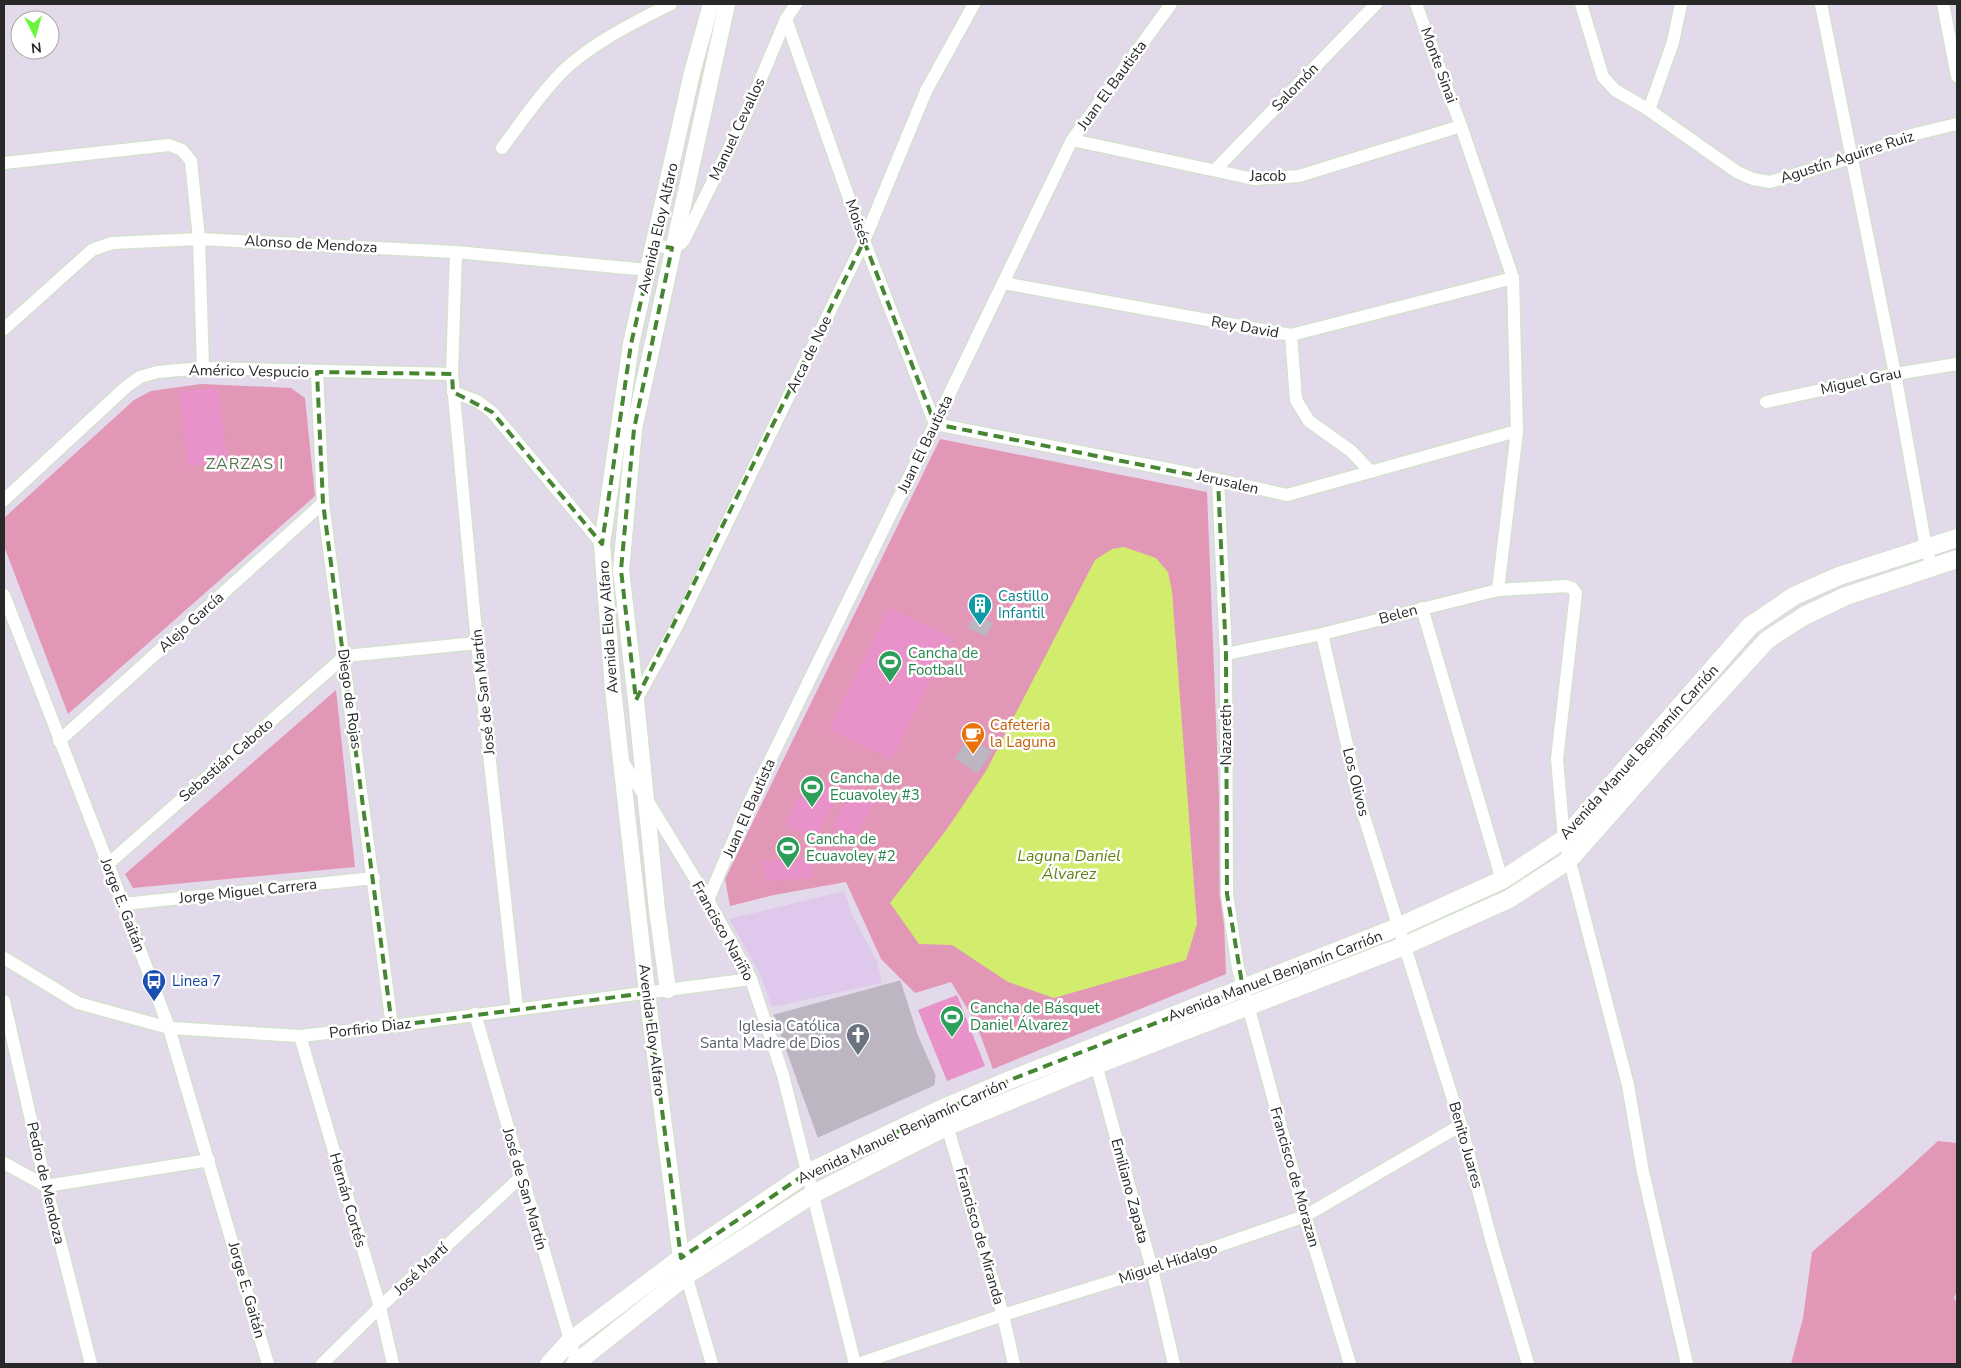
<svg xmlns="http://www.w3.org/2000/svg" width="1961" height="1368" font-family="'Nunito Sans',sans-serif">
<rect width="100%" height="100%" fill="#e2daea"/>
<path fill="#dec9ec" d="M844 891 852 915 877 961 882 983 772 1007 760 974 729 919Z"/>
<g fill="#e197b5">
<path d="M201 384 291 388 305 398 315 496 68 714 4 546V518L134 400 151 391Z"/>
<path d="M940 439 1207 492 1226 974 993 1069 975 1021 951 982 915 993 881 959 846 882 774 895 730 906 725 879Z"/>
<path d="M336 690 355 867 133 888 125 874Z"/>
<path d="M1938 1141 1957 1143V1290L1954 1298 1957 1303V1364H1791L1803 1318 1812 1252 1900 1176Z"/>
</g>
<g fill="#e892c9">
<path d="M218 388 227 460 188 467 179 391Z"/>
<path d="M889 608 952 638 892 759 829 729Z"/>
<path d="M810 776 840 791 815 840 785 824Z"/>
<path d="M855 786 877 797 854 839 832 827Z"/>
<path d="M812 858 813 878 765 881 763 861Z"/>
<path d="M957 995 985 1066 947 1081 918 1010Z"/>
</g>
<path fill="#d2ec6e" d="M1124 547 1156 558 1168 572 1172 591 1197 924 1186 960 1054 998 1008 982 952 945 919 944 890 903 947 829 986 771 1095 560 1112 549Z"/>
<g fill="#bdb6c2" stroke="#beb4c5">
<path d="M974 616 992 623 986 636 968 628Z"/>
<path d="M969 738 992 752 977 773 955 758Z"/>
<path d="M900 981 918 1037 935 1075 934 1085 818 1137 774 1015Z"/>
</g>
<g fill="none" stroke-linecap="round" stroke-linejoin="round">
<g stroke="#d4e1cf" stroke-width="15">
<g id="minor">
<path d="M1416 4 1461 126 1513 278 1517 431 1498 590"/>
<path d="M1581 4 1603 77 1615 90 1649 110 1737 172 1753 179 1770 182 1851 158 1911 135 1957 124"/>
<path d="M1821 4 1895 374 1926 548 1932 567"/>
<path d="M1943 4 1957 76"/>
<path d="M786 19 864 241 935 424"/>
<path d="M1649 110 1673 42 1681 4"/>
<path d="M1072 140 1254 179 1299 176 1461 126"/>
<path d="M502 148C522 121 541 93 564 70 594 42 635 22 671 4"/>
<path d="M4 163 169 145 182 150 191 161 199 239 203 368"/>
<path d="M1215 170 1376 4"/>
<path d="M654 245C666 247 676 251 684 240L746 114 786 19 796 4"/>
<path d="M456 252 452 374 477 643 517 1009"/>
<path d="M1003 283 1291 335 1513 278"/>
<path d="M4 329 92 250 112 243 199 239 456 252 649 270"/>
<path d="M1291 335 1296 400 1309 421 1351 451 1371 472"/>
<path d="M317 372 323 503 392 1026"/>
<path d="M453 392 477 401 492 412 602 544"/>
<path d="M1766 402 1895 374 1957 364"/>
<path d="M935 424 1188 473 1287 495 1517 431"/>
<path d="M1218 480 1226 654 1227 894 1238 968 1305 1216 1350 1364"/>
<path d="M4 500 126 387 140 377 157 372 203 368 452 374"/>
<path d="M4 595 108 864 169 1028 268 1364"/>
<path d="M1422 608 1502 880"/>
<path d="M1322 634 1361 807 1461 1125 1491 1239 1528 1364"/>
<path d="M1226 654 1322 634 1498 590 1566 586 1572 588 1576 593 1557 759 1564 839 1628 1085 1643 1172 1687 1364"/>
<path d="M636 700 678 624 864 241 926 91 974 4"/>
<path d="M59 741 323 503"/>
<path d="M622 761 646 798 708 900 751 979 783 1075 855 1364"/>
<path d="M108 864 345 656 477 643"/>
<path d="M708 900 750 801 935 424 1072 140 1171 4"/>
<path d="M123 904 374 878"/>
<path d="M4 958 78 1003 169 1028 300 1036 392 1026 751 979"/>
<path d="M4 1001 46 1186 91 1364"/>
<path d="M475 1014 577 1364"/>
<path d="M300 1036 380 1307 393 1364"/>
<path d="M1094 1057 1152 1269 1174 1364"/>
<path d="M945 1119 1003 1315 1014 1364"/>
<path d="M4 1163 46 1186 209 1160"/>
<path d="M684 1268 712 1364"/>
<path d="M322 1364 380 1307 522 1176"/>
<path d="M858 1364 1003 1315 1152 1269 1305 1216 1461 1125"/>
</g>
</g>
<g stroke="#d4e1cf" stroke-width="19">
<g id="tertiary">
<path d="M668 990 657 910 636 700 621 570 634 429 727 4"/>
<path d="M681 1258 647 993 613 689 602 544 631 344 692 73 711 4"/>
</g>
</g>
<g stroke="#d4e1cf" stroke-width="20">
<g id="secondary">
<path d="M549 1364 569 1342 681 1258 807 1173 941 1109 1010 1080 1398 927 1502 880 1564 839 1750 626 1794 596 1839 576 1957 538"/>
<path d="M575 1364 687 1275 813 1194 948 1126 1096 1065 1404 946 1509 899 1569 860 1661 756 1767 640 1804 616 1846 596 1957 559"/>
</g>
</g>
<use href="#minor" stroke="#fff" stroke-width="12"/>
<use href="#tertiary" stroke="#fff" stroke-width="16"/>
<use href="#secondary" stroke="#fff" stroke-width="18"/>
</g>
<path fill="none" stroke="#468531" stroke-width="4" stroke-dasharray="10 6" stroke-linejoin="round" d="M864 241 935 424 1218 480 1226 654 1227 894 1243 989 1010 1080 807 1173 681 1258 647 993 392 1026 323 503 317 372 452 374 453 392 492 412 602 544 631 344 654 245 672 248 634 429 621 570 636 700Z"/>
<defs>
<g id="building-pin" transform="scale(1.25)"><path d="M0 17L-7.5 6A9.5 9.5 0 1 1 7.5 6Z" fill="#0f9aa8" stroke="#fff"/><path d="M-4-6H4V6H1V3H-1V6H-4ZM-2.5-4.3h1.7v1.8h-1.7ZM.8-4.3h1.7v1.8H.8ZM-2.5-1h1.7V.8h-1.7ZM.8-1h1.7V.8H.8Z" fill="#fff"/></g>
<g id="stadium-pin" transform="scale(1.25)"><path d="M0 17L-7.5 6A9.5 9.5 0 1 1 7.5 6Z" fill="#2e9e5b" stroke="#fff"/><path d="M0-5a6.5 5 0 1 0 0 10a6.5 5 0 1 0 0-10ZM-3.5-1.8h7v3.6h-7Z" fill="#fff"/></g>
<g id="cafe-pin" transform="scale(1.25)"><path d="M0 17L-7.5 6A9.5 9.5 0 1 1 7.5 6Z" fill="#e8710a" stroke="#fff"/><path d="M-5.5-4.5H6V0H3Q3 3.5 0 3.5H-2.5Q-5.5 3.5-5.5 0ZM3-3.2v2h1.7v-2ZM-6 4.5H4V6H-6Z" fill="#fff"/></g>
<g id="bus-pin" transform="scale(1.25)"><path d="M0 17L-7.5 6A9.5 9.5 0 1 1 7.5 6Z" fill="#1a4fb4" stroke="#fff"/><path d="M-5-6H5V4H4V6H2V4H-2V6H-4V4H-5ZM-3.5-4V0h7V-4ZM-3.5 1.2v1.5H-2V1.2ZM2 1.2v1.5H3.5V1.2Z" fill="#fff"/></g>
<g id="church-pin" transform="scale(1.25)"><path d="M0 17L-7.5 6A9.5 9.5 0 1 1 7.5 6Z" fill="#6b7280" stroke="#fff"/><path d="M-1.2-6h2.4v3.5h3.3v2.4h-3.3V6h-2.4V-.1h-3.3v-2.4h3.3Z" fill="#fff"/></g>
</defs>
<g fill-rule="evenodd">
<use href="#building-pin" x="980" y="605"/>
<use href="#stadium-pin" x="890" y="662"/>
<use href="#cafe-pin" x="973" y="734"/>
<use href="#stadium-pin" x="812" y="787"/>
<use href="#stadium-pin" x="788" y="848"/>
<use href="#bus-pin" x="154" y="981"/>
<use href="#stadium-pin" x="952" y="1017"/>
<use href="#church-pin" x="858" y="1035"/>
</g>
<g text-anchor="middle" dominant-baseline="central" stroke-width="5" stroke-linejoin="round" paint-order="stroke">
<g font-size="15" fill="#282828" stroke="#fff">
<text transform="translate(1439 65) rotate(70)">Monte Sinai</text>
<text transform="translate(1112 85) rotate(-54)">Juan El Bautista</text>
<text transform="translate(1295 87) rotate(-46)">Salomón</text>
<text transform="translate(737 129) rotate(-65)">Manuel Cevallos</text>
<text transform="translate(1847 157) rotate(-18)">Agustín Aguirre Ruiz</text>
<text x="1268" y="176">Jacob</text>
<text transform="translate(858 222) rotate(70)">Moisés</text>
<text transform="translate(658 228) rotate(-77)">Avenida Eloy Alfaro</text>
<text transform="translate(311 244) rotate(3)">Alonso de Mendoza</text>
<text transform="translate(1245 327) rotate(10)">Rey David</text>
<text transform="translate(809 354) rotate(-64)">Arca de Noe</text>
<text transform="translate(249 371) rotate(1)">Américo Vespucio</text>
<text transform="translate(1861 381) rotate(-12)">Miguel Grau</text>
<text transform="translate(925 444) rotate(-64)">Juan El Bautista</text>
<text transform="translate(1228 482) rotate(13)">Jerusalen</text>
<text transform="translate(1398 614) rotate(-15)">Belen</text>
<text transform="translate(191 622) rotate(-42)">Alejo García</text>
<text transform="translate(608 627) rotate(-94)">Avenida Eloy Alfaro</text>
<text transform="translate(483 692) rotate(-96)">José de San Martín</text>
<text transform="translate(350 699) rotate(82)">Diego de Rojas</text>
<text transform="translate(1226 735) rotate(-90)">Nazareth</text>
<text transform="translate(1639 752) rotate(-48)">Avenida Manuel Benjamín Carrión</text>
<text transform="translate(226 760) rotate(-41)">Sebastián Caboto</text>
<text transform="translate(1356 782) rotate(76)">Los Olivos</text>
<text transform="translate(749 808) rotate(-66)">Juan El Bautista</text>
<text transform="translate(248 891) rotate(-6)">Jorge Miguel Carrera</text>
<text transform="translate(123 905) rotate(69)">Jorge E. Gaitán</text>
<text transform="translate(723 931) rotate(61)">Francisco Nariño</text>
<text transform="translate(1275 976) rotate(-21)">Avenida Manuel Benjamín Carrión</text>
<text transform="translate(370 1028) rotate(-7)">Porfirio Diaz</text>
<text transform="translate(652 1030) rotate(83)">Avenida Eloy Alfaro</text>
<text transform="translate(902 1131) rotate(-25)">Avenida Manuel Benjamín Carrión</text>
<text transform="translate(1466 1145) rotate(74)">Benito Juares</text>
<text transform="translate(1295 1177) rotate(74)">Francisco de Morazan</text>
<text transform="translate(46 1183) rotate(77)">Pedro de Mendoza</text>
<text transform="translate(525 1189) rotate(74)">José de San Martín</text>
<text transform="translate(1130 1191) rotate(75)">Emiliano Zapata</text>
<text transform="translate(348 1200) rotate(74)">Hernán Cortés</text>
<text transform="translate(980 1236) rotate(74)">Francisco de Miranda</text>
<text transform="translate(1168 1263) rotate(-18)">Miguel Hidalgo</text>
<text transform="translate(421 1269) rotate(-43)">José Martí</text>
<text transform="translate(247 1290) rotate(74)">Jorge E. Gaitán</text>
</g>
<g font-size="15" fill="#0d838f" stroke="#fff" text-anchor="start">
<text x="998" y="596">Castillo<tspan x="998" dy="17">Infantil</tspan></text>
</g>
<g font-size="15" fill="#27864d" stroke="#fff" text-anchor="start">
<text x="908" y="653">Cancha de<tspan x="908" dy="17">Football</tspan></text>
<text x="830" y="778">Cancha de<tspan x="830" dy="17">Ecuavoley #3</tspan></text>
<text x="806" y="839">Cancha de<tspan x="806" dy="17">Ecuavoley #2</tspan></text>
<text x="970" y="1008">Cancha de Básquet<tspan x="970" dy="17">Daniel Álvarez</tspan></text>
</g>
<g font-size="15" fill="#c56008" stroke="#fff" text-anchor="start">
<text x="990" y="725">Cafeteria<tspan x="990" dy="17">la Laguna</tspan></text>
</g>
<g font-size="15" fill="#164399" stroke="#fff" text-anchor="start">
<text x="172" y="981">Linea 7</text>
</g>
<g font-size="15" fill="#5b616d" stroke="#fff" text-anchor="end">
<text x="840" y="1026">Iglesia Católica<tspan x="840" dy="17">Santa Madre de Dios</tspan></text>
</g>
<g font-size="16" letter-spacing="1" fill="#55774a" stroke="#fff">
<text x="245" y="464">ZARZAS I</text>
</g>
<g font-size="16" font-style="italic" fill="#618110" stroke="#fff">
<text x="1069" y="856">Laguna Daniel<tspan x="1069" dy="18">Álvarez</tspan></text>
</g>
</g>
<rect width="1961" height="1368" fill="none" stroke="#282828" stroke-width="10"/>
<g transform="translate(35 35) rotate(174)"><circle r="24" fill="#ffffff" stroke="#a9a9a9"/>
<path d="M0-4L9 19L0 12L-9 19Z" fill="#6af63b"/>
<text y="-8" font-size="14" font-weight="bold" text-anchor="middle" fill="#282828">N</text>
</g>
</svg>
